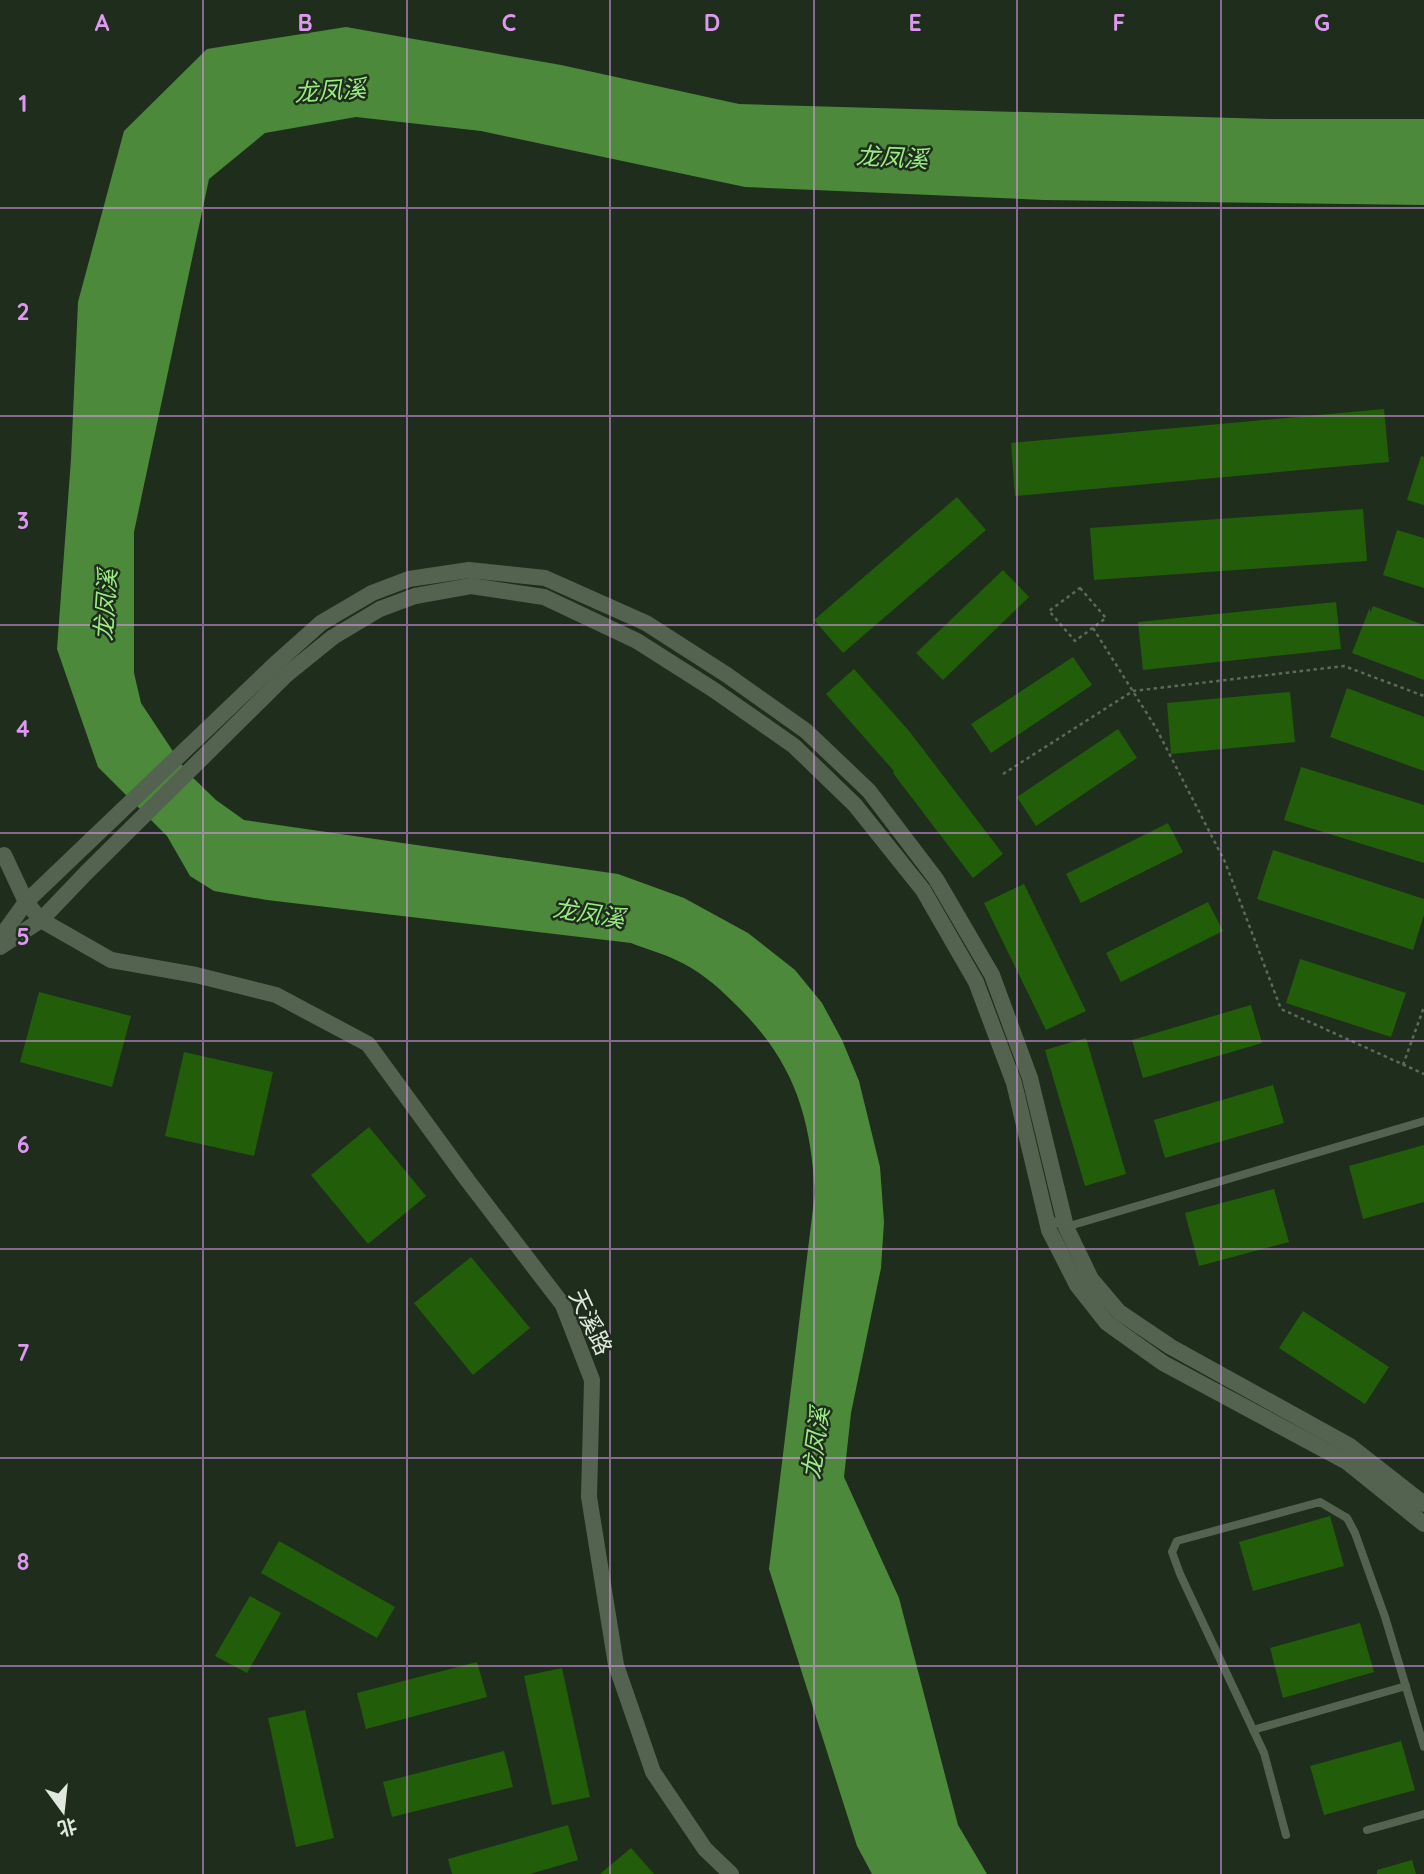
<svg xmlns="http://www.w3.org/2000/svg" width="1424" height="1874" font-family="Quicksand,'Noto Sans SC',sans-serif">
<rect width="100%" height="100%" fill="#1f2d1c"/>
<path fill="#4c893b" d="M346 27 561 65 739 104 1270 119H1424V205L1044 200 745 187 481 131 356 117 265 133 209 179 134 532V673L141 703 186 771 216 800 244 820 618 874 684 898 748 933 795 970 822 1003 842 1040 859 1081 880 1167 884 1222 881 1268 851 1413 844 1477 899 1598 958 1825 987 1874H872L857 1846 769 1569 815 1192C810 1111 792 1058 732 1001 716 985 697 969 676 960 662 953 646 949 631 943L267 900 214 891 190 876 167 836 98 767 57 649 71 459 78 302 124 131 207 49Z"/>
<g fill="#225e09">
<path d="M1384 409 1389 462 1015 496 1011 443Z"/>
<path d="M1421 456 1424 457V505L1407 500Z"/>
<path d="M957 497 986 530 843 653 814 620Z"/>
<path d="M1363 509 1367 561 1094 580 1090 528Z"/>
<path d="M1397 530 1424 538V588L1383 575Z"/>
<path d="M1003 570 1029 597 943 680 916 653Z"/>
<path d="M1336 602 1341 649 1143 670 1138 622Z"/>
<path d="M1373 606 1424 625V680L1352 653 1370 607V613Z"/>
<path d="M1073 657 1092 685 991 753 971 724Z"/>
<path d="M854 669 909 731 1003 854 973 878 893 773 894 771 826 694Z"/>
<path d="M1347 688 1424 717V771L1330 737Z"/>
<path d="M1290 692 1295 742 1171 754 1167 703Z"/>
<path d="M1118 729 1137 758 1036 826 1017 797Z"/>
<path d="M1301 767 1424 805V863L1284 820Z"/>
<path d="M1168 823 1183 852 1081 903 1066 874Z"/>
<path d="M1273 850 1424 899V915L1413 950 1257 899Z"/>
<path d="M1024 884 1086 1011 1046 1030 984 903Z"/>
<path d="M1208 902 1223 931 1121 982 1106 953Z"/>
<path d="M1300 959 1406 993 1391 1037 1286 1003Z"/>
<path d="M39 992 131 1016 112 1087 20 1062Z"/>
<path d="M1251 1005 1262 1043 1143 1078 1132 1040Z"/>
<path d="M1086 1038 1126 1174 1085 1186 1045 1050Z"/>
<path d="M184 1052 273 1072 254 1156 165 1136Z"/>
<path d="M1273 1085 1284 1123 1165 1158 1154 1120Z"/>
<path d="M369 1127 426 1196 368 1244 311 1175Z"/>
<path d="M1424 1145V1202L1363 1219 1349 1166Z"/>
<path d="M1274 1189 1289 1242 1199 1266 1185 1213Z"/>
<path d="M471 1257 530 1328 473 1375 414 1303Z"/>
<path d="M1303 1311 1389 1367 1365 1404 1279 1348Z"/>
<path d="M1330 1516 1344 1566 1253 1591 1239 1542Z"/>
<path d="M279 1541 395 1607 377 1638 261 1573Z"/>
<path d="M250 1596 281 1613 247 1673 215 1656Z"/>
<path d="M1360 1623 1374 1672 1283 1698 1270 1648Z"/>
<path d="M477 1662 487 1697 366 1729 357 1693Z"/>
<path d="M562 1668 590 1797 552 1805 524 1676Z"/>
<path d="M305 1710 334 1838 296 1847 268 1718Z"/>
<path d="M1401 1741 1415 1790 1324 1815 1310 1766Z"/>
<path d="M504 1751 513 1787 392 1817 383 1782Z"/>
<path d="M568 1825 578 1860 530 1874H452L448 1859Z"/>
<path d="M631 1848 654 1874H600Z"/>
<path d="M1412 1860 1416 1874H1377V1870Z"/>
</g>
<g fill="none" stroke-linecap="round" stroke-linejoin="round">
<g stroke="#5d695a" stroke-width="2.5" stroke-dasharray="3.5 3.5" stroke-linecap="butt">
<path d="M1080 588 1106 618 1075 641 1049 611Z"/>
<path d="M1093 628 1156 728 1225 862 1281 1009 1424 1074"/>
<path d="M1003 774 1133 691 1344 666 1424 696"/>
<path d="M1403 1065 1424 1007"/>
</g>
<g stroke="#546350" stroke-width="8">
<path d="M1046 1218 1066 1227 1424 1121"/>
<path d="M1253 1730 1406 1686"/>
<path d="M1367 1830 1424 1814"/>
<path d="M1286 1835 1264 1753 1180 1574 1172 1552 1177 1541 1320 1502 1347 1518 1355 1533 1385 1617 1424 1747"/>
</g>
<g stroke="#546350" stroke-width="16">
<path d="M4 855 26 902 41 920 111 960 196 975 276 995 368 1044 468 1181 563 1305 592 1380 589 1497 616 1665 653 1772 705 1849 731 1874"/>
<path d="M0 938 26 902 72 858 274 665 321 623 372 593 409 579 469 570 545 578 646 623 727 675 806 731 869 791 936 879 992 975 1030 1078 1066 1227 1091 1279 1119 1312 1171 1347 1350 1446 1424 1504"/>
<path d="M0 947 41 920 86 873 286 675 333 637 380 609 415 596 471 586 544 597 637 641 714 690 794 746 855 805 923 890 976 982 1014 1083 1049 1230 1077 1285 1107 1323 1163 1363 1347 1462 1424 1524"/>
</g>
</g>
<path fill="none" stroke="#df98f1" stroke-width="2" stroke-opacity="0.55" d="M203 0V1874M407 0V1874M610 0V1874M814 0V1874M1017 0V1874M1221 0V1874M0 208H1424M0 416H1424M0 625H1424M0 833H1424M0 1041H1424M0 1249H1424M0 1458H1424M0 1666H1424"/>
<g text-anchor="middle" dominant-baseline="central" stroke-width="5" stroke-linejoin="round" paint-order="stroke">
<g font-size="23" fill="#e0e9de" stroke="#1f2d1c">
<text transform="translate(591 1322) rotate(65)">天溪路</text>
</g>
<g font-size="24" font-style="italic" fill="#9aeb83" stroke="#1f2d1c">
<text transform="translate(330 90) rotate(-4)">龙凤溪</text>
<text transform="translate(892 157) rotate(3)">龙凤溪</text>
<text transform="translate(105 605) rotate(-86)">龙凤溪</text>
<text transform="translate(589 913) rotate(9)">龙凤溪</text>
<text transform="translate(815 1443) rotate(-82)">龙凤溪</text>
</g>
</g>
<g font-size="23" text-anchor="middle" font-weight="bold" fill="#df98f1" stroke="#1f2d1c" stroke-width="5" stroke-linejoin="round" paint-order="stroke">
<text x="102" y="31">A</text>
<text x="305" y="31">B</text>
<text x="509" y="31">C</text>
<text x="712" y="31">D</text>
<text x="915" y="31">E</text>
<text x="1119" y="31">F</text>
<text x="1322" y="31">G</text>
<text x="23" y="112">1</text>
<text x="23" y="320">2</text>
<text x="23" y="529">3</text>
<text x="23" y="737">4</text>
<text x="23" y="945">5</text>
<text x="23" y="1153">6</text>
<text x="23" y="1361">7</text>
<text x="23" y="1570">8</text>
</g>
<g transform="translate(63 1811) rotate(165)" stroke="#1f2d1c" stroke-width="5" paint-order="stroke">
<path d="M0-5L12 26L0 18L-12 26Z" fill="#e0e9de"/>
<text y="-10" font-size="19" font-weight="bold" text-anchor="middle" fill="#e0e9de">北</text>
</g>
</svg>
